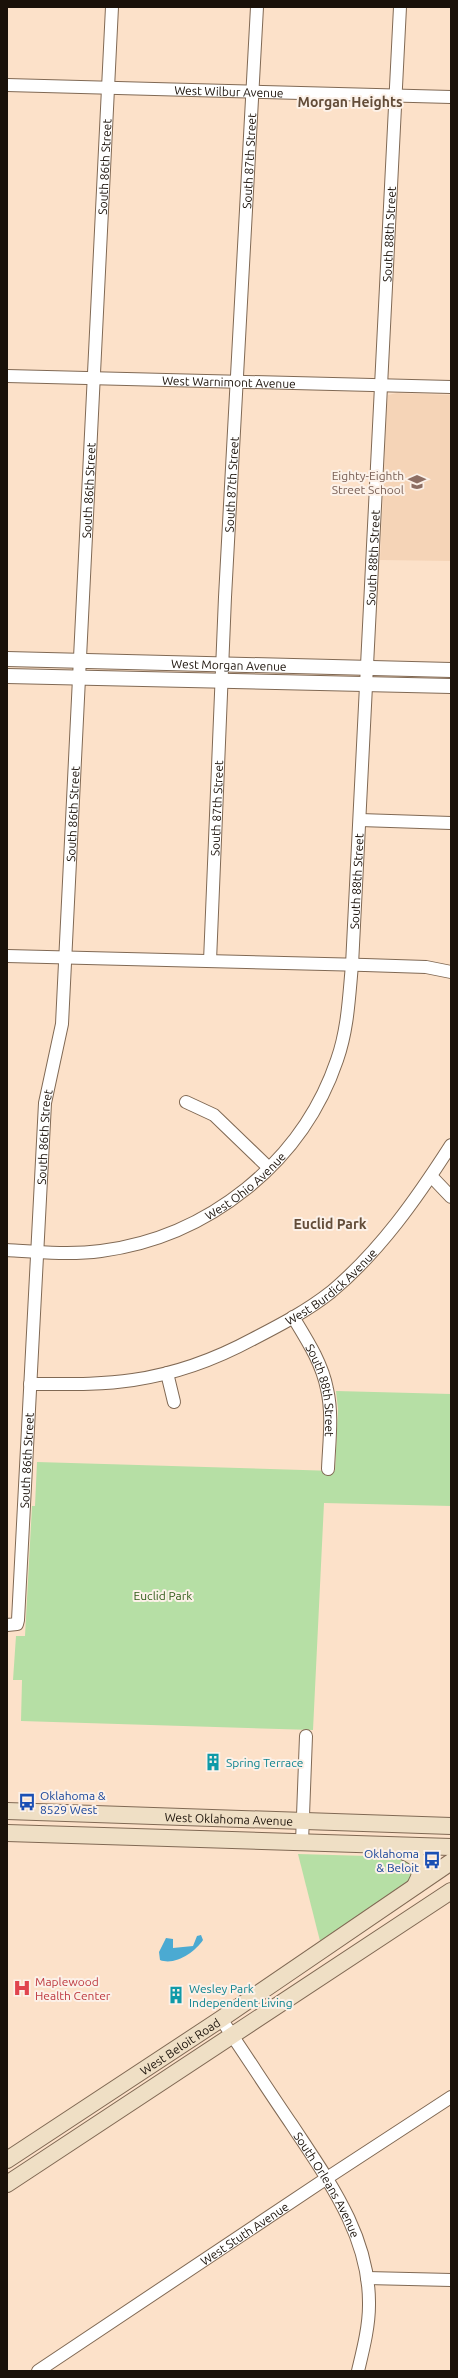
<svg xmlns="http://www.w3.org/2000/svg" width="458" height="2378" font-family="Ubuntu,sans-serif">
<rect width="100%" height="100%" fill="#fce1c9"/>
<path fill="#f5d4b7" d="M397 393 451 395V561L380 560 387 404 388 395Z"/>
<g fill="#b6dfa5">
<path d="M336 1391 451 1394V1506L324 1503 313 1730 21 1721 22 1680H13L16 1636H25L32 1506H35L37 1462 335 1471 338 1409Z"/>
<path d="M298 1854 403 1857 414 1863 411 1881 320 1941Z"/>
</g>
<path fill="#4baad2" d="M201 1935 203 1940C195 1952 175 1966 160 1960L159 1952 166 1938 173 1939V1948L193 1946 197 1936Z"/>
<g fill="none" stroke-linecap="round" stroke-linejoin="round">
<g stroke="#806954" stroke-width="14">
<g id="minor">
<path id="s1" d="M7 85 451 97"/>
<path id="s2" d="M7 376 451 387"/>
<path d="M360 820 451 823"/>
<path d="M7 956 365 965 426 967 451 972"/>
<path id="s3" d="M210 961 225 597 257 7"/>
<path d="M186 1102 214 1115 269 1168"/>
<path d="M431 1176 451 1197"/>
<path id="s4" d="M7 1250C38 1252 70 1255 101 1251 208 1237 302 1163 337 1060 348 1029 349 996 352 965L400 7"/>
<path id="s5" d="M293 1317C307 1340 322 1363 327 1389 333 1415 329 1443 328 1469"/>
<path d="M167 1373 174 1402"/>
<path id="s6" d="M30 1384C65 1384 100 1385 133 1380 175 1374 216 1359 253 1339 280 1325 307 1311 331 1292 380 1251 417 1198 451 1145"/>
<path id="s7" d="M7 1625 17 1624 18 1620 45 1103 62 1024 112 7"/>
<path d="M302 1842 306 1736"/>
<path id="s8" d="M221 2019C245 2054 268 2090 292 2125 328 2180 370 2236 369 2305 369 2327 363 2350 358 2371"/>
<path d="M367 2278 451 2280"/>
<path id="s9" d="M38 2371 327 2178 451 2097"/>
</g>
</g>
<g stroke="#806954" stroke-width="16">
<g id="tertiary">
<path id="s10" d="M7 659 451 670"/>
<path d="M7 676 451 686"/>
</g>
</g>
<g stroke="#806954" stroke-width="18">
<g id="secondary">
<path id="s11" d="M7 1811 451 1826"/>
<path d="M7 1833 451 1847"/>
<path d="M395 1848C417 1856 428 1862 415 1886"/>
<path id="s12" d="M7 2160 221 2019 451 1862"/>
<path d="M7 2184 451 1891"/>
</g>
</g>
<use href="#minor" stroke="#fff" stroke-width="12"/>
<use href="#tertiary" stroke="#fff" stroke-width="14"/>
<use href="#secondary" stroke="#efdfc5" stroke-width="16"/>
</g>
<defs>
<g id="school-bare" transform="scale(1.38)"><path d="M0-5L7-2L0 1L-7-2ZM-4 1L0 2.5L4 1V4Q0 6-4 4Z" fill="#8d6e63" stroke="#fcf1e8" stroke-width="2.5" paint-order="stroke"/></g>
<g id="building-bare" transform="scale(1.38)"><path d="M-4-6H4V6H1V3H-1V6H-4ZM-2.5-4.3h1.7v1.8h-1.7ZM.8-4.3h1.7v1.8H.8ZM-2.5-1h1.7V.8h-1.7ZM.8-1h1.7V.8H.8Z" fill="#0f9aa8" stroke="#fcf1e8" stroke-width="2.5" paint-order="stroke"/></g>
<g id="bus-bare" transform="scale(1.38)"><path d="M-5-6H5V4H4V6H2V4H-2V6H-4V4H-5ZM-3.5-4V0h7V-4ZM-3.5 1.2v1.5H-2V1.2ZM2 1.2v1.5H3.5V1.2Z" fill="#1a4fb4" stroke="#fcf1e8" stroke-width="2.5" paint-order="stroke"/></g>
<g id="hospital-bare" transform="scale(1.38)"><path d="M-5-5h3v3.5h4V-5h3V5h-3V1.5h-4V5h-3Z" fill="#e0444e" stroke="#fcf1e8" stroke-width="2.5" paint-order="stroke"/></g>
</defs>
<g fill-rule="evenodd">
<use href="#school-bare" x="417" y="482"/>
<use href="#building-bare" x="213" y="1762"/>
<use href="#bus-bare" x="27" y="1802"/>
<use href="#bus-bare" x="432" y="1860"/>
<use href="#hospital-bare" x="22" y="1988"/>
<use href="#building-bare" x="176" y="1995"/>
</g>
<g text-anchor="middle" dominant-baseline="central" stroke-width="4" stroke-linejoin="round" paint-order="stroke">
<g font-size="12" fill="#1a1109" stroke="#fcf1e8">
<text stroke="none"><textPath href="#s1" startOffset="222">West Wilbur Avenue</textPath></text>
<text stroke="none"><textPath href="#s3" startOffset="801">South 87th Street</textPath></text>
<text stroke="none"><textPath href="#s7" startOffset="1471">South 86th Street</textPath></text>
<text stroke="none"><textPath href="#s4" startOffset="1242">South 88th Street</textPath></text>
<text stroke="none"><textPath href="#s2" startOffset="222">West Warnimont Avenue</textPath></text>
<text stroke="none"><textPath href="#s3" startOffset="477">South 87th Street</textPath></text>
<text stroke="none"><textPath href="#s7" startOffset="1147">South 86th Street</textPath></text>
<text stroke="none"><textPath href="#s4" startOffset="918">South 88th Street</textPath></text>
<text stroke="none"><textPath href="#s10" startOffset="222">West Morgan Avenue</textPath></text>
<text stroke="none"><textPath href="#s3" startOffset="153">South 87th Street</textPath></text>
<text stroke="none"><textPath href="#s7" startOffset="823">South 86th Street</textPath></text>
<text stroke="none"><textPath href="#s4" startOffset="594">South 88th Street</textPath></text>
<text stroke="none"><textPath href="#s7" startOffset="498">South 86th Street</textPath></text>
<text stroke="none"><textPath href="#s4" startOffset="255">West Ohio Avenue</textPath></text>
<text stroke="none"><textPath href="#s6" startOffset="325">West Burdick Avenue</textPath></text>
<text stroke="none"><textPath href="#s5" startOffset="80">South 88th Street</textPath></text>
<text stroke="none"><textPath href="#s7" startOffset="174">South 86th Street</textPath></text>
<text stroke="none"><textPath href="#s11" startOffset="222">West Oklahoma Avenue</textPath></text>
<text stroke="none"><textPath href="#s12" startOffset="207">West Beloit Road</textPath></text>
<text stroke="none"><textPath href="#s8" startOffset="197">South Orleans Avenue</textPath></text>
<text stroke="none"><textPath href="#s9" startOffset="248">West Stuth Avenue</textPath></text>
</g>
<g font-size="12" fill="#785e54" stroke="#fcf1e8" text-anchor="end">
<text x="404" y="475">Eighty-Eighth<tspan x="404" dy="14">Street School</tspan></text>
</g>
<g font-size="12" fill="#2e5a16" stroke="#fcf1e8">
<text x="163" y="1595">Euclid Park</text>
</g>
<g font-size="12" fill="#0d838f" stroke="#fcf1e8" text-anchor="start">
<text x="226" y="1762">Spring Terrace</text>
<text x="189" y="1988">Wesley Park<tspan x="189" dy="14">Independent Living</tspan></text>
</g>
<g font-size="12" fill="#164399" stroke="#fcf1e8" text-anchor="start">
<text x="40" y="1795">Oklahoma &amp;<tspan x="40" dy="14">8529 West</tspan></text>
<text x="419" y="1853" text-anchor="end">Oklahoma<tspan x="419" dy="14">&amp; Beloit</tspan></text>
</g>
<g font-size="12" fill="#be3a42" stroke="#fcf1e8" text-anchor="start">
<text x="35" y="1981">Maplewood<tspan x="35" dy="14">Health Center</tspan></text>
</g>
<g font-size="14" font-weight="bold" fill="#634d39" stroke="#fcf1e8">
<text x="350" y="102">Morgan Heights</text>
<text x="330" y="1224">Euclid Park</text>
</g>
</g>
<rect width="458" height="2378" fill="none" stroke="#1a1109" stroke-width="16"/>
</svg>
